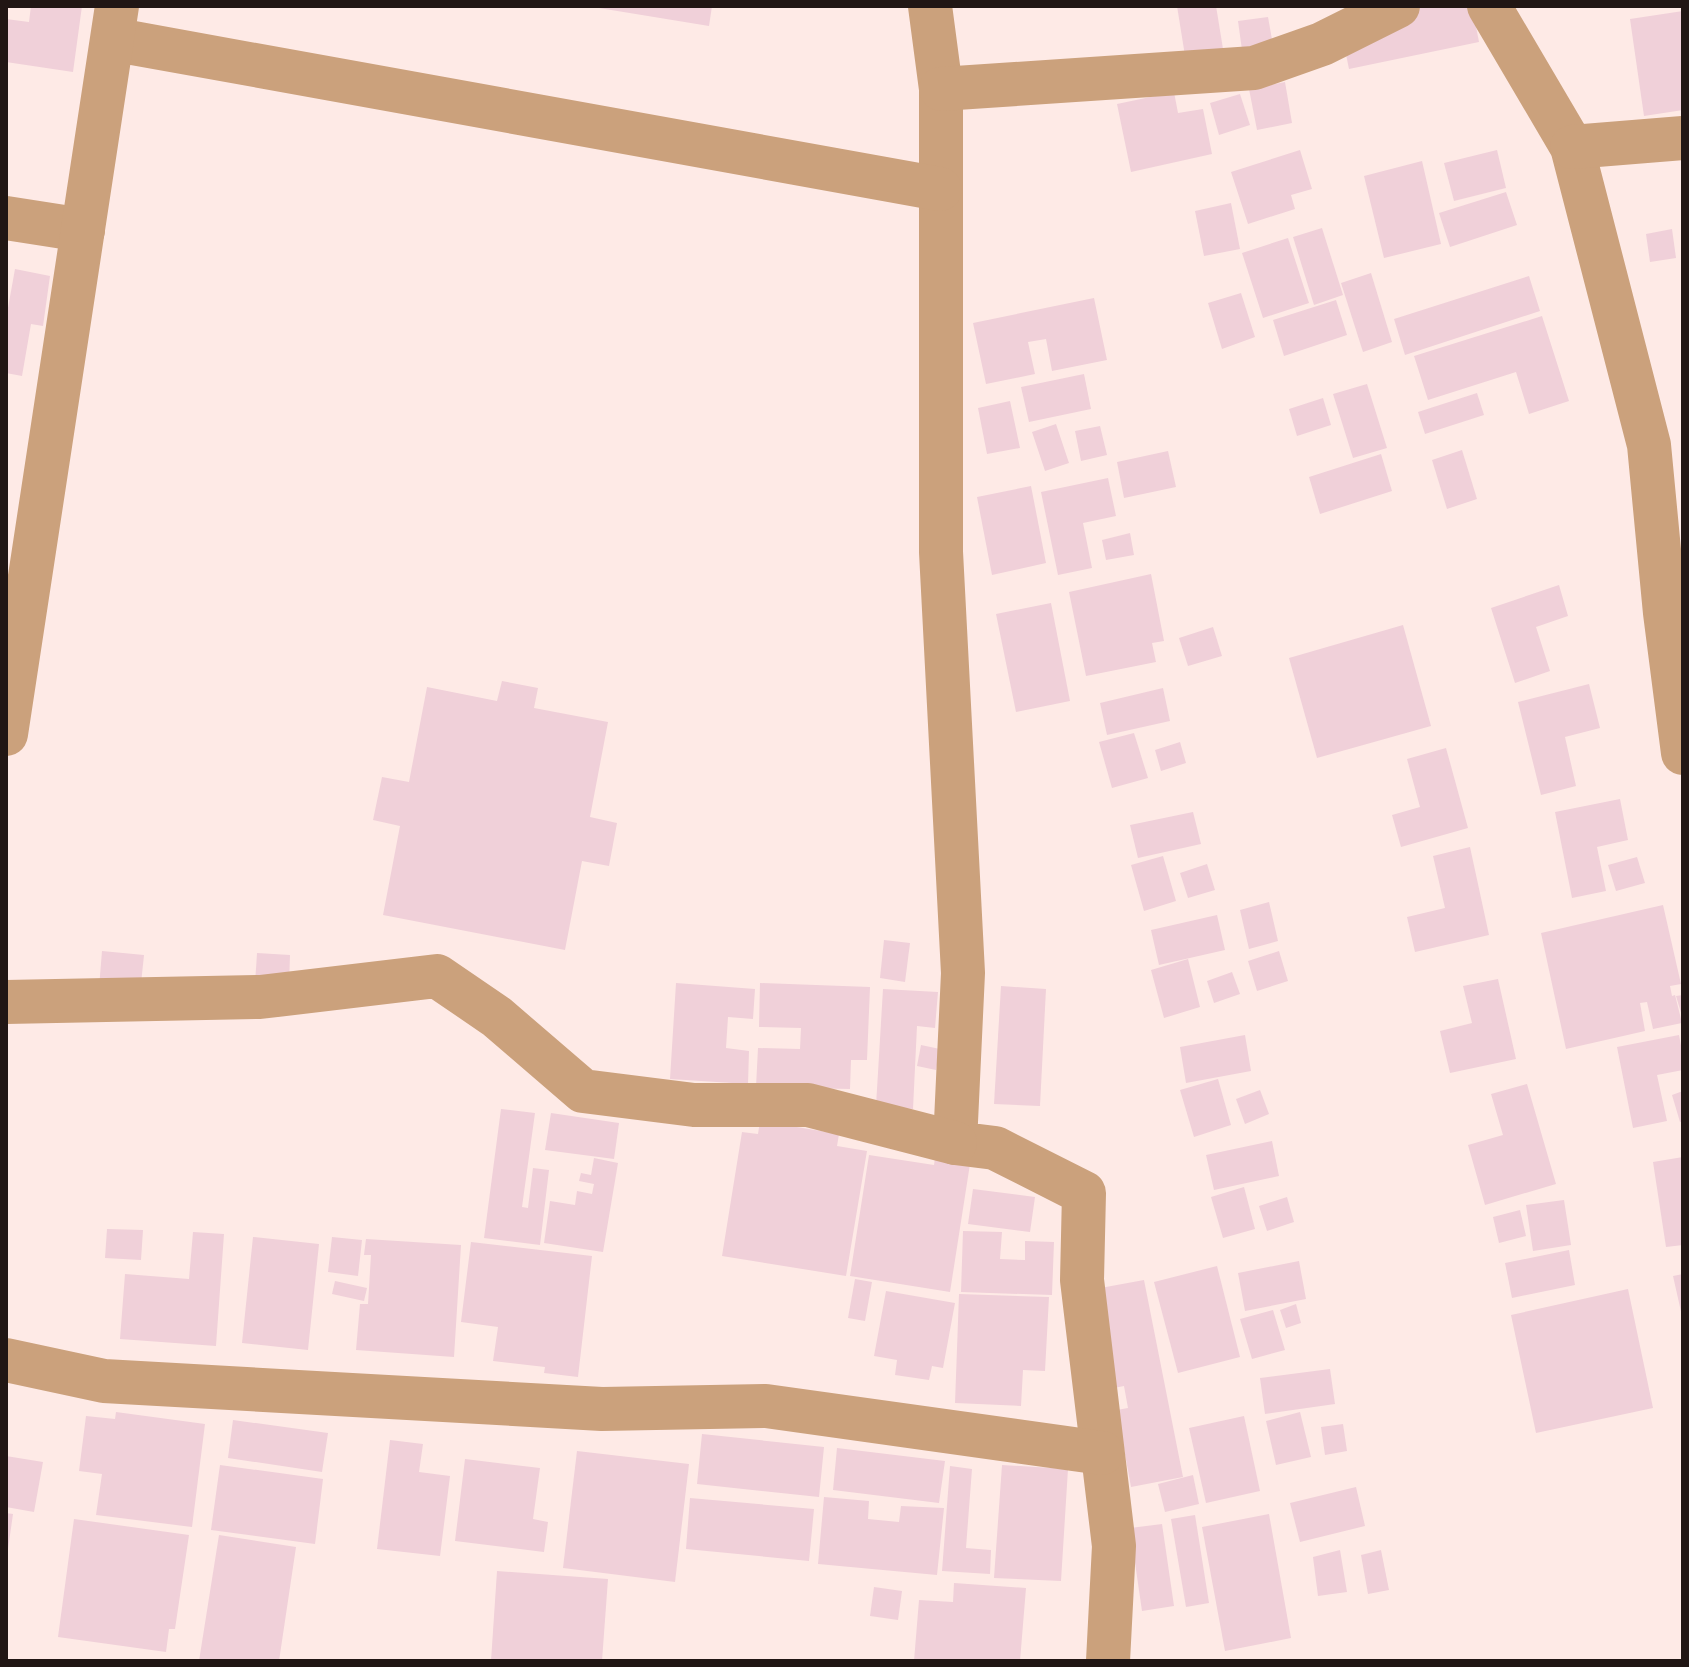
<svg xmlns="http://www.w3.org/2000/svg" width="1689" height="1667" font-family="'Varela Round',sans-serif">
<rect width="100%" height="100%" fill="#feeae6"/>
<g fill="#f0d0d9">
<path d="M31 6H82L73 72 6 62V19L29 22Z"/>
<path d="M600 6H712L709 26 599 8Z"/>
<path d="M1177 6H1216L1224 55 1186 62Z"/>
<path d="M1383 6H1472L1479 42 1349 69 1338 15Z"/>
<path d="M1683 11V110L1644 116 1630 19Z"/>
<path d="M1268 17 1273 45 1242 50 1238 21Z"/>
<path d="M1285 82 1292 123 1257 130 1249 89Z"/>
<path d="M1174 92 1178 113 1203 109 1212 154 1131 172 1117 104Z"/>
<path d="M1240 94 1250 125 1219 135 1210 103Z"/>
<path d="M1300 150 1312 189 1291 195 1295 209 1248 224 1231 172Z"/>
<path d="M1497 150 1506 188 1454 201 1444 163Z"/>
<path d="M1422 161 1441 244 1384 258 1364 176Z"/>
<path d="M1506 192 1517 225 1450 247 1439 213Z"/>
<path d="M1231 203 1240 249 1204 256 1195 211Z"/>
<path d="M1322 228 1343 295 1314 305 1293 237Z"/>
<path d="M1672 229 1676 258 1650 262 1646 234Z"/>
<path d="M1288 238 1309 303 1263 318 1242 253Z"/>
<path d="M15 269 50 276 43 326 31 324 22 376 6 373V319Z"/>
<path d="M1371 273 1392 342 1363 352 1341 283Z"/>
<path d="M1529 276 1540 311 1405 355 1394 319Z"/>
<path d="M1241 293 1255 337 1222 349 1208 303Z"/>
<path d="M1094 298 1107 360 1052 371 1046 339 1028 342 1035 374 986 384 973 323Z"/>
<path d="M1336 300 1347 335 1284 356 1273 320Z"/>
<path d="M1542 316 1569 401 1529 414 1516 372 1428 400 1414 356Z"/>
<path d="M1084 374 1091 409 1029 422 1021 387Z"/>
<path d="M1367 384 1387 448 1353 458 1333 394Z"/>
<path d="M1477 393 1484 415 1425 434 1418 412Z"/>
<path d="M1323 398 1331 425 1297 436 1289 409Z"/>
<path d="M1010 401 1020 448 987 454 978 408Z"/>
<path d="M1056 424 1069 463 1045 471 1032 432Z"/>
<path d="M1100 426 1107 455 1081 461 1075 431Z"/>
<path d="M1462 450 1477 499 1447 509 1432 460Z"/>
<path d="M1168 451 1176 487 1124 498 1117 462Z"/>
<path d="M1381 454 1392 491 1320 514 1309 477Z"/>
<path d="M1108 478 1116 516 1083 523 1092 568 1058 575 1041 492Z"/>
<path d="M1031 486 1046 563 992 575 977 497Z"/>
<path d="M1130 533 1134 555 1106 560 1102 540Z"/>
<path d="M1151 574 1164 641 1152 643 1156 662 1086 676 1069 592Z"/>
<path d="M1559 585 1568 616 1536 627 1550 671 1515 683 1491 608Z"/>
<path d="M1051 603 1070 701 1016 712 996 614Z"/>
<path d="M1403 625 1431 726 1317 758 1289 658Z"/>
<path d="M1213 627 1222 656 1188 666 1179 638Z"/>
<path d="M502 681 538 688 534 708 608 722 590 817 617 823 609 866 582 861 565 950 383 915 400 826 373 820 382 777 409 782 427 687 497 701Z"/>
<path d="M1589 684 1600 728 1565 737 1576 786 1541 795 1518 702Z"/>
<path d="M1163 688 1170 721 1107 735 1100 703Z"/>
<path d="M1134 733 1148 778 1112 788 1099 742Z"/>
<path d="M1180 742 1186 763 1161 771 1155 750Z"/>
<path d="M1446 748 1468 828 1401 847 1392 815 1420 807 1407 759Z"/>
<path d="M1620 799 1628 840 1597 847 1606 891 1572 898 1555 812Z"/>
<path d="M1193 812 1201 844 1138 858 1130 825Z"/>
<path d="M1470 847 1489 935 1415 952 1407 917 1445 908 1433 856Z"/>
<path d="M1163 856 1176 901 1144 911 1131 865Z"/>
<path d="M1637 857 1645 883 1616 891 1608 865Z"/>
<path d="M1207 864 1215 890 1188 898 1180 873Z"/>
<path d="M1269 902 1278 941 1249 949 1240 910Z"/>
<path d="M1663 905 1681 984 1670 986 1672 996 1675 995 1682 1023 1653 1029 1647 1002 1640 1003 1645 1031 1566 1049 1541 933Z"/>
<path d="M1217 915 1225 950 1159 965 1151 930Z"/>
<path d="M884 940 910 943 905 982 880 978Z"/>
<path d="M102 951 144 955 140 993 99 988Z"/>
<path d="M1279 951 1288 981 1257 991 1248 961Z"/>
<path d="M257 953 290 955 289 986 255 984Z"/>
<path d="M1188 959 1200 1007 1164 1018 1151 970Z"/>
<path d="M1232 972 1240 994 1214 1003 1207 981Z"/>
<path d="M1498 979 1516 1059 1450 1073 1440 1031 1472 1023 1463 986Z"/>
<path d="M676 983 755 989 753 1019 728 1017 726 1048 749 1051 748 1084 670 1079Z"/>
<path d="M760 983 870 987 867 1060H851L850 1089 756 1087 758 1048 800 1049 801 1028 759 1027Z"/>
<path d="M1001 986 1046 989 1040 1106 994 1104Z"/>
<path d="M883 989 938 992 935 1028 917 1026 913 1109 876 1106Z"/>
<path d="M1683 995V1016H1682L1676 996Z"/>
<path d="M1245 1035 1251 1071 1186 1083 1180 1047Z"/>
<path d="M1679 1035 1683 1056V1070L1657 1075 1667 1121 1633 1128 1617 1047Z"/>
<path d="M921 1045 940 1049 936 1070 917 1066Z"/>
<path d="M1218 1079 1231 1125 1194 1137 1180 1090Z"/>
<path d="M1527 1084 1556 1184 1485 1205 1468 1145 1503 1135 1491 1094Z"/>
<path d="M1260 1090 1269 1114 1245 1124 1236 1099Z"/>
<path d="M1683 1091V1121L1680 1122 1672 1095Z"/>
<path d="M501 1109 535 1113 522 1207 528 1208 533 1168 549 1170 540 1245 484 1238Z"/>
<path d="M551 1113 619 1123 614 1159 545 1150Z"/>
<path d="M760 1121 839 1134 837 1146 867 1151 846 1276 722 1256 742 1132 758 1134Z"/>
<path d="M1272 1141 1279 1176 1214 1190 1206 1155Z"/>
<path d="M869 1155 934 1165 935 1158 970 1164 950 1292 850 1276Z"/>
<path d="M1683 1157V1245L1666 1247 1653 1162Z"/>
<path d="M594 1158 618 1163 603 1252 544 1243 550 1201 575 1205 577 1191 592 1194 594 1184 579 1181 581 1173 591 1175Z"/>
<path d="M1244 1187 1255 1229 1223 1238 1211 1197Z"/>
<path d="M973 1189 1035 1197 1030 1232 968 1224Z"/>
<path d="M1287 1197 1294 1222 1267 1231 1259 1206Z"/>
<path d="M1564 1200 1571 1245 1533 1251 1526 1205Z"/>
<path d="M1520 1210 1526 1236 1499 1243 1493 1217Z"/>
<path d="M107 1229 143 1230 141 1260 105 1258Z"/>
<path d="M963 1231 1002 1232 1000 1259 1025 1260V1241L1054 1242 1052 1295 961 1292Z"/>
<path d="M193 1232 224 1234 216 1346 120 1339 125 1274 189 1279Z"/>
<path d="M253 1237 319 1244 308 1350 242 1343Z"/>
<path d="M332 1237 362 1240 358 1276 328 1272Z"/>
<path d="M366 1239 461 1245 454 1357 356 1350 360 1304H368L371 1255H364Z"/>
<path d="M471 1242 592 1256 578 1377 544 1373 545 1367 493 1361 498 1327 461 1322Z"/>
<path d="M1569 1250 1575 1285 1512 1298 1505 1263Z"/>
<path d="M1299 1261 1306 1299 1245 1311 1238 1273Z"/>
<path d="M1217 1266 1240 1357 1178 1373 1154 1282Z"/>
<path d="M1683 1274V1315L1682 1316 1673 1276Z"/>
<path d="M855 1279 872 1282 865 1321 848 1318Z"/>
<path d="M1144 1280 1183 1477 1131 1487 1117 1410 1128 1408 1124 1386 1114 1388 1095 1289Z"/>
<path d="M335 1281 367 1288 364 1301 332 1294Z"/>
<path d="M1628 1289 1653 1408 1536 1433 1511 1315Z"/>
<path d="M886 1291 955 1303 943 1368 932 1366 929 1380 895 1375 897 1360 874 1356Z"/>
<path d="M959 1294 1049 1297 1045 1371 1023 1370 1021 1406 955 1403Z"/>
<path d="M1296 1304 1301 1323 1286 1328 1280 1310Z"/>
<path d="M1273 1310 1285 1350 1252 1359 1240 1319Z"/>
<path d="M1330 1369 1335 1404 1265 1414 1260 1378Z"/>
<path d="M116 1412 205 1424 192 1527 96 1515 102 1474 79 1471 86 1416 115 1419Z"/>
<path d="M1300 1412 1311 1457 1276 1465 1266 1421Z"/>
<path d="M1244 1416 1260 1491 1206 1503 1189 1428Z"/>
<path d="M233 1420 328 1433 322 1472 228 1458Z"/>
<path d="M1343 1424 1347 1451 1325 1455 1321 1427Z"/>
<path d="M702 1434 824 1447 819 1497 697 1484Z"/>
<path d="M390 1440 423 1444 419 1472 450 1476 440 1556 377 1549Z"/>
<path d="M837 1448 945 1461 939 1503 833 1490Z"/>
<path d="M577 1451 689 1464 675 1582 563 1568Z"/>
<path d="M6 1456 43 1462 34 1512 6 1507Z"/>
<path d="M465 1459 540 1468 533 1519 548 1522 544 1552 455 1541Z"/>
<path d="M220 1465 323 1479 315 1544 211 1530Z"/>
<path d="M1002 1465 1068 1469 1061 1581 994 1578Z"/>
<path d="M950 1466 972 1469 966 1548 991 1550 990 1574 942 1571Z"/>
<path d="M1193 1475 1199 1504 1165 1512 1158 1484Z"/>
<path d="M1356 1487 1365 1526 1300 1542 1290 1503Z"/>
<path d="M824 1497 869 1501 868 1519 899 1522 901 1506 944 1508 937 1575 818 1564Z"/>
<path d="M690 1498 814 1509 809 1561 686 1549Z"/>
<path d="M6 1513 13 1514 8 1549H6Z"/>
<path d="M1269 1514 1291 1638 1225 1651 1202 1527Z"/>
<path d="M1195 1515 1209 1603 1186 1607 1171 1519Z"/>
<path d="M74 1519 189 1535 175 1629H169L166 1652 58 1637Z"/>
<path d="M1162 1524 1174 1606 1142 1611 1130 1528Z"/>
<path d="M219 1535 296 1547 279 1661H199Z"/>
<path d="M1340 1550 1347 1592 1318 1596 1313 1557Z"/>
<path d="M1381 1550 1389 1590 1368 1594 1361 1555Z"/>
<path d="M497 1571 608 1579 602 1661H491Z"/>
<path d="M954 1583 1026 1588 1020 1661H914L919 1600 953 1602Z"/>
<path d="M874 1587 902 1591 898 1620 870 1616Z"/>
</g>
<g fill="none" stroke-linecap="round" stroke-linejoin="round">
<g stroke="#cba17c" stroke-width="44">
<path d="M930 6 941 89V552L963 973 955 1143 995 1148 1084 1193 1082 1280 1114 1546 1108 1661"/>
<path d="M1489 6 1572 147 1649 445 1665 613 1683 753"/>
<path d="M133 43 940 189"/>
<path d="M941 89 1254 68 1322 44 1398 6"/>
<path d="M1572 147 1683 138"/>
<path d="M6 218 83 230"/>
<path d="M6 734 117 6"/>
<path d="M6 1002 260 997 437 976 497 1017 583 1091 694 1105H808L955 1143"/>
<path d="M6 1360 104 1381 602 1409 766 1406 1102 1453"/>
</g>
</g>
<rect width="1689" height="1667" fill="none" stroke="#211614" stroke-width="16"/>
</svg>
